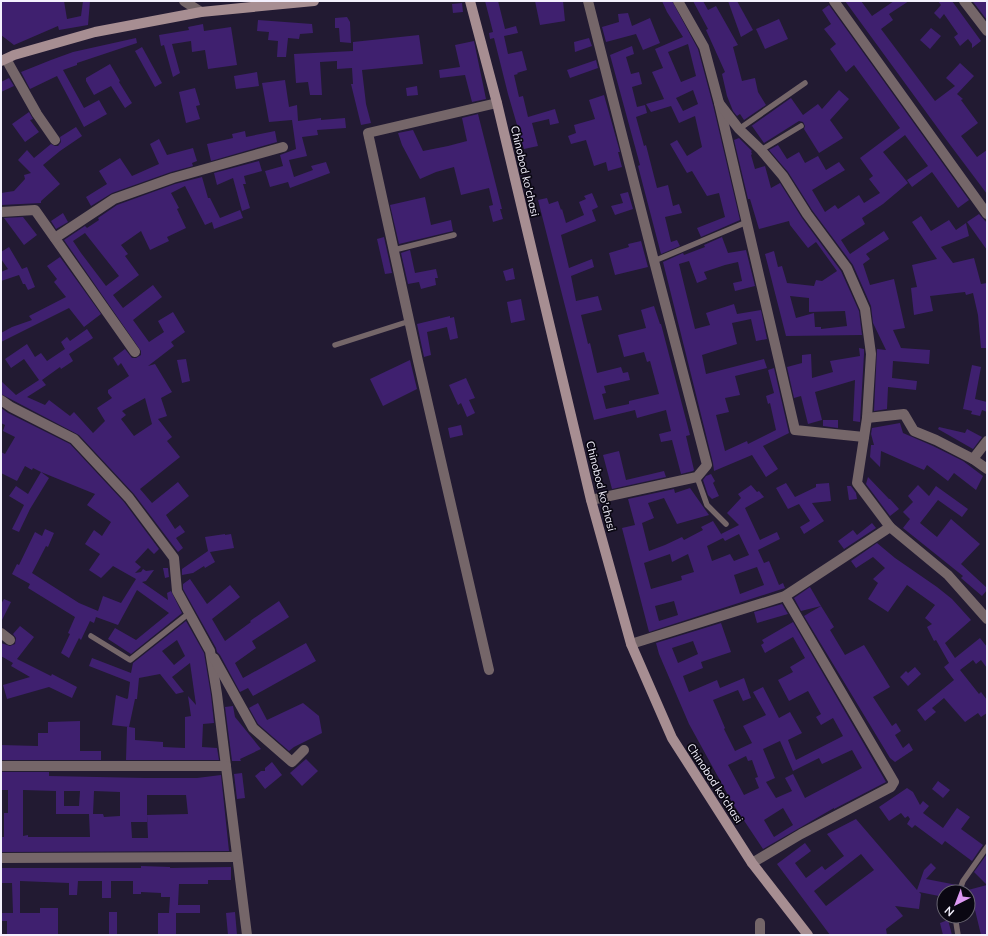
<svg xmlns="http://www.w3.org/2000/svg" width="988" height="936" font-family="Mulish,sans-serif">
<rect width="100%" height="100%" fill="#221a32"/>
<g fill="#3f206f" fill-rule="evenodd">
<path d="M3 1H64L67 19 81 16 83 1H90L88 25 59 30 58 26 14 45 1 35V4Z"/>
<path d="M485 1H498L505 29 516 26 518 33 504 36 508 54 522 51 527 70 517 73 518 74 514 75 519 97 523 96 528 117 555 109 559 123 550 125 549 119 532 123 538 146 524 149 508 94 494 38 490 39 489 33 493 32Z"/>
<path d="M535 1H563L565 21 540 25Z"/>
<path d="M662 1H672L698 49 713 105 740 220 701 237 697 228 725 217 719 193 707 196 692 171 687 173 670 144 677 140 687 156 702 147 695 116 679 123 671 106 651 112 646 104 664 99 652 72 663 68 655 49 683 37 667 12ZM688 44 696 76 681 82 668 52ZM693 90 698 104 683 111 676 98Z"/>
<path d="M693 1H703L708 10 716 6 738 45 733 47 742 81 755 78 758 92 766 105 744 120 740 114 737 116 733 111 727 96 722 74 725 72 706 30 708 29Z"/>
<path d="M728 1H737L753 30 741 37Z"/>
<path d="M845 1H861L872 16 894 1H909L889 14 893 20 881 29 935 101 955 86 946 78 960 63 974 76 957 94 963 99 961 100 978 123 961 136 977 157 987 150V194L945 138Z"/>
<path d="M938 1H952L981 41 972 48V44L968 39 960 46 954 37 958 34 944 14 940 19 934 13 941 5Z"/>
<path d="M972 1H987V20L974 3Z"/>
<path d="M462 3 463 12 453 13 452 4Z"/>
<path d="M829 5 969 200 958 208 932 172 912 187 907 180 928 166 905 135 883 152 908 183 883 204 862 218 865 224 841 240 850 254 884 231 889 239 866 254 870 259 863 264 870 285 894 279 905 328 893 330 901 348 930 350 929 364 893 361 892 378 917 381 916 390 888 387 887 409 874 411 877 349 886 350 873 323 871 306 853 265 812 210 788 172 769 150 778 145 787 159 799 152 805 163 818 156 826 170 839 162 845 170 812 190 825 212 835 205 838 209 859 195 864 203 880 193 869 179 873 176 860 158 900 128 854 65 846 72 830 49 836 44 824 29 831 24 822 10Z"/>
<path d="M628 13 632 26 650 18 660 43 643 50 636 34 606 42 602 27 619 22 618 14Z"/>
<path d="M347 17 350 22 351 43 340 42 339 28H335V18Z"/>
<path d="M779 19 788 39 765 49 756 29Z"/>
<path d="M258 20 312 24 313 33 300 34 299 39 288 38 286 57H277L278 41 268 40 269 32 257 31Z"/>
<path d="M203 24 204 31 231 27 237 65 208 69 205 50 192 52 191 41 172 44 180 73 173 77 164 45 161 46 159 35 189 30 188 27Z"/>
<path d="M931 28 941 36 930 49 920 40Z"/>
<path d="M419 35 423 64 362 70 366 104 371 123 361 125 351 84H353L352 68 337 69V61L320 62 322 95H310L308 82 296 83 294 54 353 51V42Z"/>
<path d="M136 38 137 43 77 63V65L63 70 84 108 99 100 107 114 84 127 57 76 30 89 21 72 51 60 73 52Z"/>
<path d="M589 38 592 46 575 52 574 42Z"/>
<path d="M474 41 486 99 472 102 465 75 440 78 439 70 460 67 455 45Z"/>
<path d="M632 46 634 54 626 57 631 74 639 72 642 84 632 87 637 107 645 105 647 113 636 117 644 146 646 145 657 188 668 185 673 206 679 204 682 213 665 217 671 242 677 240 680 246 661 254 638 166 640 165 610 55Z"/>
<path d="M142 47 162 83 155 87 135 51Z"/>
<path d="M596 60 598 68 570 78 567 70Z"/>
<path d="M110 64 120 81 119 82 132 103 125 108 111 86 94 95 86 81V78Z"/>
<path d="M257 72 259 86 236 89 234 76Z"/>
<path d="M9 78 14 86 1 92V82Z"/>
<path d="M285 80 289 107 297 105 298 121 321 118V120L345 118 346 128 317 130 318 135 302 137 307 156 289 160 294 177 313 170 311 166 326 162 330 173 290 188 288 182 270 187 265 171 283 166 280 155 296 149 292 120 269 122 262 83Z"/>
<path d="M417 86 418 95 407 96 406 88Z"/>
<path d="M195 88 200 105 196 106 200 119 186 123 179 92Z"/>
<path d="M839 90 849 99 830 120 843 138 819 153 804 129 805 126 803 122 799 121 764 143 752 126 750 127 791 98 803 115 818 104 822 109Z"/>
<path d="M604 95 620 152H618L622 167 608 171 606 162 594 166 586 140 571 144 568 136 576 133 574 125 595 119 589 100Z"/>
<path d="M29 112 33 119 30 120 39 132 25 142 12 124Z"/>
<path d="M478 114 502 209H500L503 219 493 222 489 206 493 205 489 188 461 195 454 167 436 172 420 179 402 145 398 133 413 130 423 151 448 146 467 141 462 118Z"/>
<path d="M76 127 82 136 60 151 43 165 60 184 41 201V203L1 205V193L14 191 25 179 24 175 31 173 18 160 27 150 34 158 51 144 55 146H58L61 142 60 137Z"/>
<path d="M245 131 246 137 275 131 277 142 211 161 207 144 233 138 232 134Z"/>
<path d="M739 138 752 151 751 152 752 154 751 155 755 169 765 166 771 188 780 183 802 218 841 271 859 311 862 335 786 336 765 254 774 251 778 267 782 266 787 283 814 286 816 280 822 281 837 271 816 242 808 248 790 225 789 221 759 229 750 199H748L734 140ZM790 296 809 298V312L845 311 847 326 821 329V327H815L814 313 796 318Z"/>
<path d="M159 139 167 155 193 148 197 161 192 163 193 166 171 172 112 193 91 206 86 197 107 184 99 171 120 158 132 176 159 164 150 144Z"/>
<path d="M259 161 262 171 244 176 246 184H243L250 208 242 211 233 178 217 185 214 173Z"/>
<path d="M202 177 208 198H210L220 218 240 210 243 218 214 229 212 222 205 225 185 186 171 193 179 208 177 209 186 228 167 237 169 241 150 250 141 231 121 245 128 254 125 256 139 275 113 295 123 308 153 285 162 297 133 320 149 342 164 332 158 321 173 312 185 332 171 342 174 346 148 366 155 364 172 392 161 398 167 416 158 419 172 437 167 441 180 457 140 489 152 503 178 482 189 496 166 515 175 529 180 525 185 532 176 538 183 548 178 552 134 494 79 435 1 394V381L16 395 39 380 24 359 11 368 5 359 27 344 35 357 41 353 47 361 65 349 61 342 67 337 70 341 87 329 93 338 69 354 73 361 61 369 60 367 42 380 46 385 27 397 45 405 49 400 70 416 74 412 93 433 105 421 97 408 112 398 108 393V390L129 376 121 363 118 366 113 358 125 349 132 358H136L141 355V351L64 240 85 226 87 228 99 220 98 218 117 205 175 184ZM85 233 119 276 106 286 81 253 73 241ZM145 398 152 424 134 436 121 419 126 415 122 411Z"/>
<path d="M628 192 633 209 615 215 611 206 623 203 620 194Z"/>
<path d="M592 193 598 207 592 210 596 221 561 235 569 268 592 259 594 267 571 276 576 301 598 296 602 310 581 315 588 344 590 343 597 373 621 367 623 373 628 372 630 380 604 386 606 393 602 394 606 409 629 404V401L659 394 650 361 647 362 644 352 624 357 618 335 646 328 641 310 654 306 660 324H661L690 435 686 436 694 470 693 471 681 474 672 440 661 442 659 434 671 431 666 410 637 418 635 410 594 420 538 200 547 198 549 204 558 201 561 210 562 209 566 223 584 215 579 202 586 199 584 196Z"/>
<path d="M425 197 431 225 451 220 453 231 399 244 390 205Z"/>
<path d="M63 213 68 222 56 229 51 221Z"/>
<path d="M979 214 987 223V250L967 222Z"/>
<path d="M921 216 931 231 949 220 956 230 966 223 969 236 941 247 953 263 974 258 981 284 987 283V348H981L978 315 973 293 966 295 965 292 930 296 933 311 914 315 911 288 917 287 912 265 937 259 912 222Z"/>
<path d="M23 217 37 235 24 245 4 218Z"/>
<path d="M384 237 392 273 385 274 377 239Z"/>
<path d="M722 237 728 253 746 250 755 286 735 291 733 283 742 281 738 262 725 265 704 272 707 279 697 283 689 261 679 264 695 329 710 325 706 313 734 304 737 314 761 310 767 339 756 341 751 319 732 323 737 344 702 355 706 374 764 359 767 368 735 376 740 395 725 398 729 412 716 415 725 451 747 441 748 444 776 430 770 403 768 404 766 396 774 393 768 370 774 368 789 433 763 446 778 469 766 477 752 455 714 471 713 463 663 262 683 253 684 255 705 247 704 245Z"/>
<path d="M641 241 648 267 615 275 609 253 629 247 628 244Z"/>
<path d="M9 247 22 269 27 267 35 287 28 290 25 284H23L19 275 1 281V272L8 269 1 259V252Z"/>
<path d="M410 250 415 273 436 269 438 278H435L436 285 421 289 419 282 408 284 401 253Z"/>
<path d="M60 257 101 314 84 327 69 308 1 342V333L12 327 32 320 29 316 66 297 54 282 57 279 47 266Z"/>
<path d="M513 268 515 279 506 281 503 271Z"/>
<path d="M521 299 525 320 511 323 507 302Z"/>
<path d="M450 316V318L454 317 458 338 450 340 447 327 427 332 431 355 424 357 417 324Z"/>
<path d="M859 348 864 349V354L860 422 853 421 855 380 815 392 822 420 808 424 801 396 794 398 787 367 802 363V355L811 354 812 378 833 372 830 361 860 356Z"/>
<path d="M186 359 190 381 182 383 177 360Z"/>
<path d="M410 360 417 389 383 406 370 379Z"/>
<path d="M972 365 981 367 975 399 987 402V412L982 410 980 416 971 414 972 411 963 409Z"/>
<path d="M466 378 475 398 469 400 475 413 467 417 461 403 458 405 449 385Z"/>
<path d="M1 408 8 413 70 444 124 502 159 549 154 554 148 548 135 562 141 567 135 573 141 572 143 569 146 571 154 570 146 581 142 582 168 600 167 593 171 591 182 613 131 654 108 639 115 628 136 640 169 613 137 590 118 625 96 617 94 623 90 621 81 640 79 638 69 658 61 653 70 634 68 633 75 617 28 588 30 584 12 574 17 564 19 565 35 532 42 536 45 529 54 533 48 547 46 546 32 573 79 603 98 611 103 596 121 603 136 579 113 566 101 578 89 570 100 554 85 544 94 530 102 536 111 522 87 505 95 494 41 472 49 478 30 509 19 532 12 529 24 505 9 496 16 486 28 494 41 472 33 468 32 470 25 466 17 481 1 473V452L5 454 15 437 3 431 5 425 1 423Z"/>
<path d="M823 420H838V428L823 426Z"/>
<path d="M900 423 903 433 933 446 963 461 983 476 976 490 954 473 948 481 927 465 924 470 881 451 880 467 870 457 871 445H874L871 434 872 428Z"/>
<path d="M461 425 463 435 450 438 448 428Z"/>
<path d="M939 427 965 433 967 429 982 437 973 449 938 429Z"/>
<path d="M619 451 626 480 664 471 666 477 612 489 603 455Z"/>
<path d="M711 474 715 481 713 483 719 496 712 499 708 495 703 480 706 476Z"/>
<path d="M868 477 889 499H890L899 509 890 516 866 484Z"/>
<path d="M786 483 795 497 816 487V484L829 483 831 501 812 503 824 521 804 534 800 527 810 521 799 504 788 509 776 488Z"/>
<path d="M751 485 757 492 759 491 764 497 745 508 760 540 777 532 780 539 758 550 764 563 769 561 779 585 783 583 785 588 649 632 622 528 635 525 628 499 674 489 675 493 690 488 709 515 677 524 664 498 648 503 654 518 642 523 649 551 665 545 682 537 684 540 703 530 701 527 713 521 723 537 721 534 739 525 727 513 741 498 738 494ZM739 534 749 555 734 561 730 554 712 561 707 546 723 538 725 541ZM670 554 672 562 688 554 694 572 681 576 682 580 651 589 644 563ZM757 567 764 585 740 594 734 575ZM674 601 678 615 659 621 655 606Z"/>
<path d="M918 485 929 496 936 486 968 509 962 517 938 500 920 523 937 537 951 519 980 544 961 564 987 588V590L982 596 961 578 963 576 903 528 910 519 903 512 913 502 908 496Z"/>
<path d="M847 486H851L856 493 857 499 849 500Z"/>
<path d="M872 523 876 528 844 549 838 541 853 530 857 535Z"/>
<path d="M225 534V535L231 534 234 548 210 552 215 562 205 568 204 566 193 573 182 575V569L208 551 205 537Z"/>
<path d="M877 543 895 558 937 587 952 599 971 620 945 643 955 658 980 638 987 647V668L981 660 976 664 973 660 960 670 979 694 981 692 987 700V713L981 717 978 713 965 722 944 698 932 708 936 712 925 721 917 710 954 680 944 667 949 663 936 640 934 641 927 627 932 624 925 618 935 605 907 585 888 612 868 599 878 583 873 579 885 568 873 557 856 568 851 561Z"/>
<path d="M163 568H168L169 577 165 578Z"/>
<path d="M190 579 207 604 230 585 240 597 212 619 225 641 251 622 250 621 279 601 289 617 252 641 256 648 235 663 243 678 306 643 316 661 253 696 248 688 240 692 220 655 217 652 216 648 183 589V584Z"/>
<path d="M810 587 821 606 801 611 794 598Z"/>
<path d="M4 599 11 602 1 622V604Z"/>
<path d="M782 604 788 614 757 623 754 612Z"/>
<path d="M821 606 834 627 830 630 845 655 864 645 890 687 873 697 892 726 896 723 901 731 895 735 903 748 909 743 913 750 895 762 890 758 804 616Z"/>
<path d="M186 621 204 653 211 695 214 723 203 724 202 747 217 748 219 760H126L127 727H129L112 725 116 695 127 699 128 698 130 682 89 666 92 658 131 673 133 663ZM177 640 185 656 174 665 162 651ZM190 663 196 705 188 696 191 716 185 717V748L163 747V742L135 740V728L129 727 135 699H131H137L139 678 160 674 176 694 184 692 172 677Z"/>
<path d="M793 622 886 782 834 809V808L763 849 733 804 689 724 659 654 656 643 721 623 731 652 701 662 703 668 683 676 689 692 717 680 720 688 744 678 751 698 743 701 738 690 713 700 725 728 724 729 735 751 752 743 743 726 766 715 753 692 763 687 779 718 790 712 802 733 788 740 796 760 843 736 833 718 821 725 816 717 821 714 808 691 789 701 778 680 793 672 790 667 805 658 793 637 765 653 761 645 764 643 762 640ZM693 641 698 654 678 663 672 648ZM780 741 793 771 819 758 822 764 852 750 862 768 805 798 793 774 785 778 792 791 776 798 766 782 775 778 763 749ZM746 756 748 761 752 760 758 777 755 778 759 788 744 795 728 765ZM783 808 793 825 774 837 764 820Z"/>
<path d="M20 626 34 637 17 659 51 676 52 674 77 687 72 698 49 687 7 699 3 685 30 677 11 666 13 663 1 656V643L10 646 15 644 16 638 13 634Z"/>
<path d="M915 667 921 674 908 686 900 677 906 671 908 673Z"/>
<path d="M258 703 267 720 303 703 319 716 322 733 294 747 289 751 258 724 249 708Z"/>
<path d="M233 706 235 717 261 749 240 759 241 761H232L225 707Z"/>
<path d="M80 721V751H101V760H1V745L38 746V733H48V722Z"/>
<path d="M306 759 318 771 302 786 290 773Z"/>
<path d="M272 762 282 775 265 789 255 776 261 771H265V768Z"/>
<path d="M1 772H49V776L146 778H197L221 775 229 851 1 852V837H4V813H8V790H1ZM23 790 56 791V814H89L90 837H28V835L23 836ZM64 791H80L79 806H64ZM94 791 120 792V816L104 817 103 814H93ZM147 795H186L188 814 147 815 148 838H132L131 822H147Z"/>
<path d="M242 773 245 798 237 799 234 774Z"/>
<path d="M938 781 950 790 943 798 932 789Z"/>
<path d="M907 788 913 792 920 805 923 801 929 806 923 813 943 828 957 808 970 817 961 829 983 845 972 861 945 841 942 845 915 825 912 828 907 824 910 819 908 816 905 818 901 813 889 821 879 807Z"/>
<path d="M856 819 917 890 924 870 931 863 936 868 926 879 957 885 955 892H944V897L919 892 921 894 919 909 895 906 903 916 886 929 887 935H830L777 864 805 843 811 851 795 863 806 878 822 866 825 870 844 856 827 834ZM861 854 874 870 826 906 814 891Z"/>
<path d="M987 854V885L974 872Z"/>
<path d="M141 866 170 867V868L231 867V880H208V884H179L178 905H200V913H169L170 897H161V893L141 892V894H133V881H111V898H102V881H78L77 895H69V883L20 881V913H40V908H58V935H7V921H1V913H13L12 883H1V868H141Z"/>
<path d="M987 885V935H981L975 910 970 912 968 902V890Z"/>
<rect x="109" y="912" width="8" height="23"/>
<path d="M235 912 237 935H228L226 913Z"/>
<rect x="158" y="913" width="18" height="22"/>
<path d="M948 920 952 935H943L940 923Z"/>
</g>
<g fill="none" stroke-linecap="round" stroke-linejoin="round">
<g stroke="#756669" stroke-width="5.5">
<path d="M739 129 805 83"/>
<path d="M761 150 801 126"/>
<path d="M394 250 454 235"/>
<path d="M654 261 747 222"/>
<path d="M335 345 410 321"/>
<path d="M697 477 707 505 726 524"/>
<path d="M91 636 130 660 188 614"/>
<path d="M959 892 963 881 987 847"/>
<path d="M955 916 958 935"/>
</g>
<g stroke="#756669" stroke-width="10">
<path d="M184 1 201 12"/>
<path d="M588 1 654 261 707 465 697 477 591 500"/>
<path d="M678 1 704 47 719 103 795 430 864 437"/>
<path d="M834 1 987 214"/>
<path d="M964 1 987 31"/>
<path d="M6 59 37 114 55 140"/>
<path d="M719 103 739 129 761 150 783 176 807 214 847 268 865 309 871 354 867 418 857 483 890 527 948 575 987 619"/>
<path d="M1 212 35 210 135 352"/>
<path d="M55 238 114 199 173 178 283 147"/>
<path d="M1 400 11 407 74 439 129 498 174 558 177 591 210 651 217 694 247 935"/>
<path d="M867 418 904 414 914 431 936 440 973 459 987 469"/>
<path d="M973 459 987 441"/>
<path d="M1 633 10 640"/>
<path d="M631 644 785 596 890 527"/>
<path d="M214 658 253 728 292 762 304 750"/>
<path d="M489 670 418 361 368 133 497 103"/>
<path d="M1 766H226"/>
<path d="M1 858 236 857"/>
<path d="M752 863 801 834 891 787 894 782 785 596"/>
<path d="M760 935V923"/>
</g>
<g stroke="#a78e92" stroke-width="10">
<path d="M470 1 497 103 591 500 631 644 672 738 752 863 808 935"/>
<path d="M1 61 14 55 95 32 201 12 314 1"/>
</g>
</g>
<g text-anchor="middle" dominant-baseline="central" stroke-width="3.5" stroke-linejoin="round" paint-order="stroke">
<g font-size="11" fill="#f3f0fd" stroke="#0a0712">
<text transform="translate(525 171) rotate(77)">Chinobod ko'chasi</text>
<text transform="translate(601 486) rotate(76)">Chinobod ko'chasi</text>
<text transform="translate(715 783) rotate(57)">Chinobod ko'chasi</text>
</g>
</g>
<rect width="988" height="936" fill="none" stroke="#f3f0fd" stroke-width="4"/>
<g transform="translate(956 904) rotate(222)"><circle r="19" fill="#0a0712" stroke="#676470"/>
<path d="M0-3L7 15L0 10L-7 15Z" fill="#dd99f3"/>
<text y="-6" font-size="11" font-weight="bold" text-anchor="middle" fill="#f3f0fd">N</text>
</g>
</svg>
